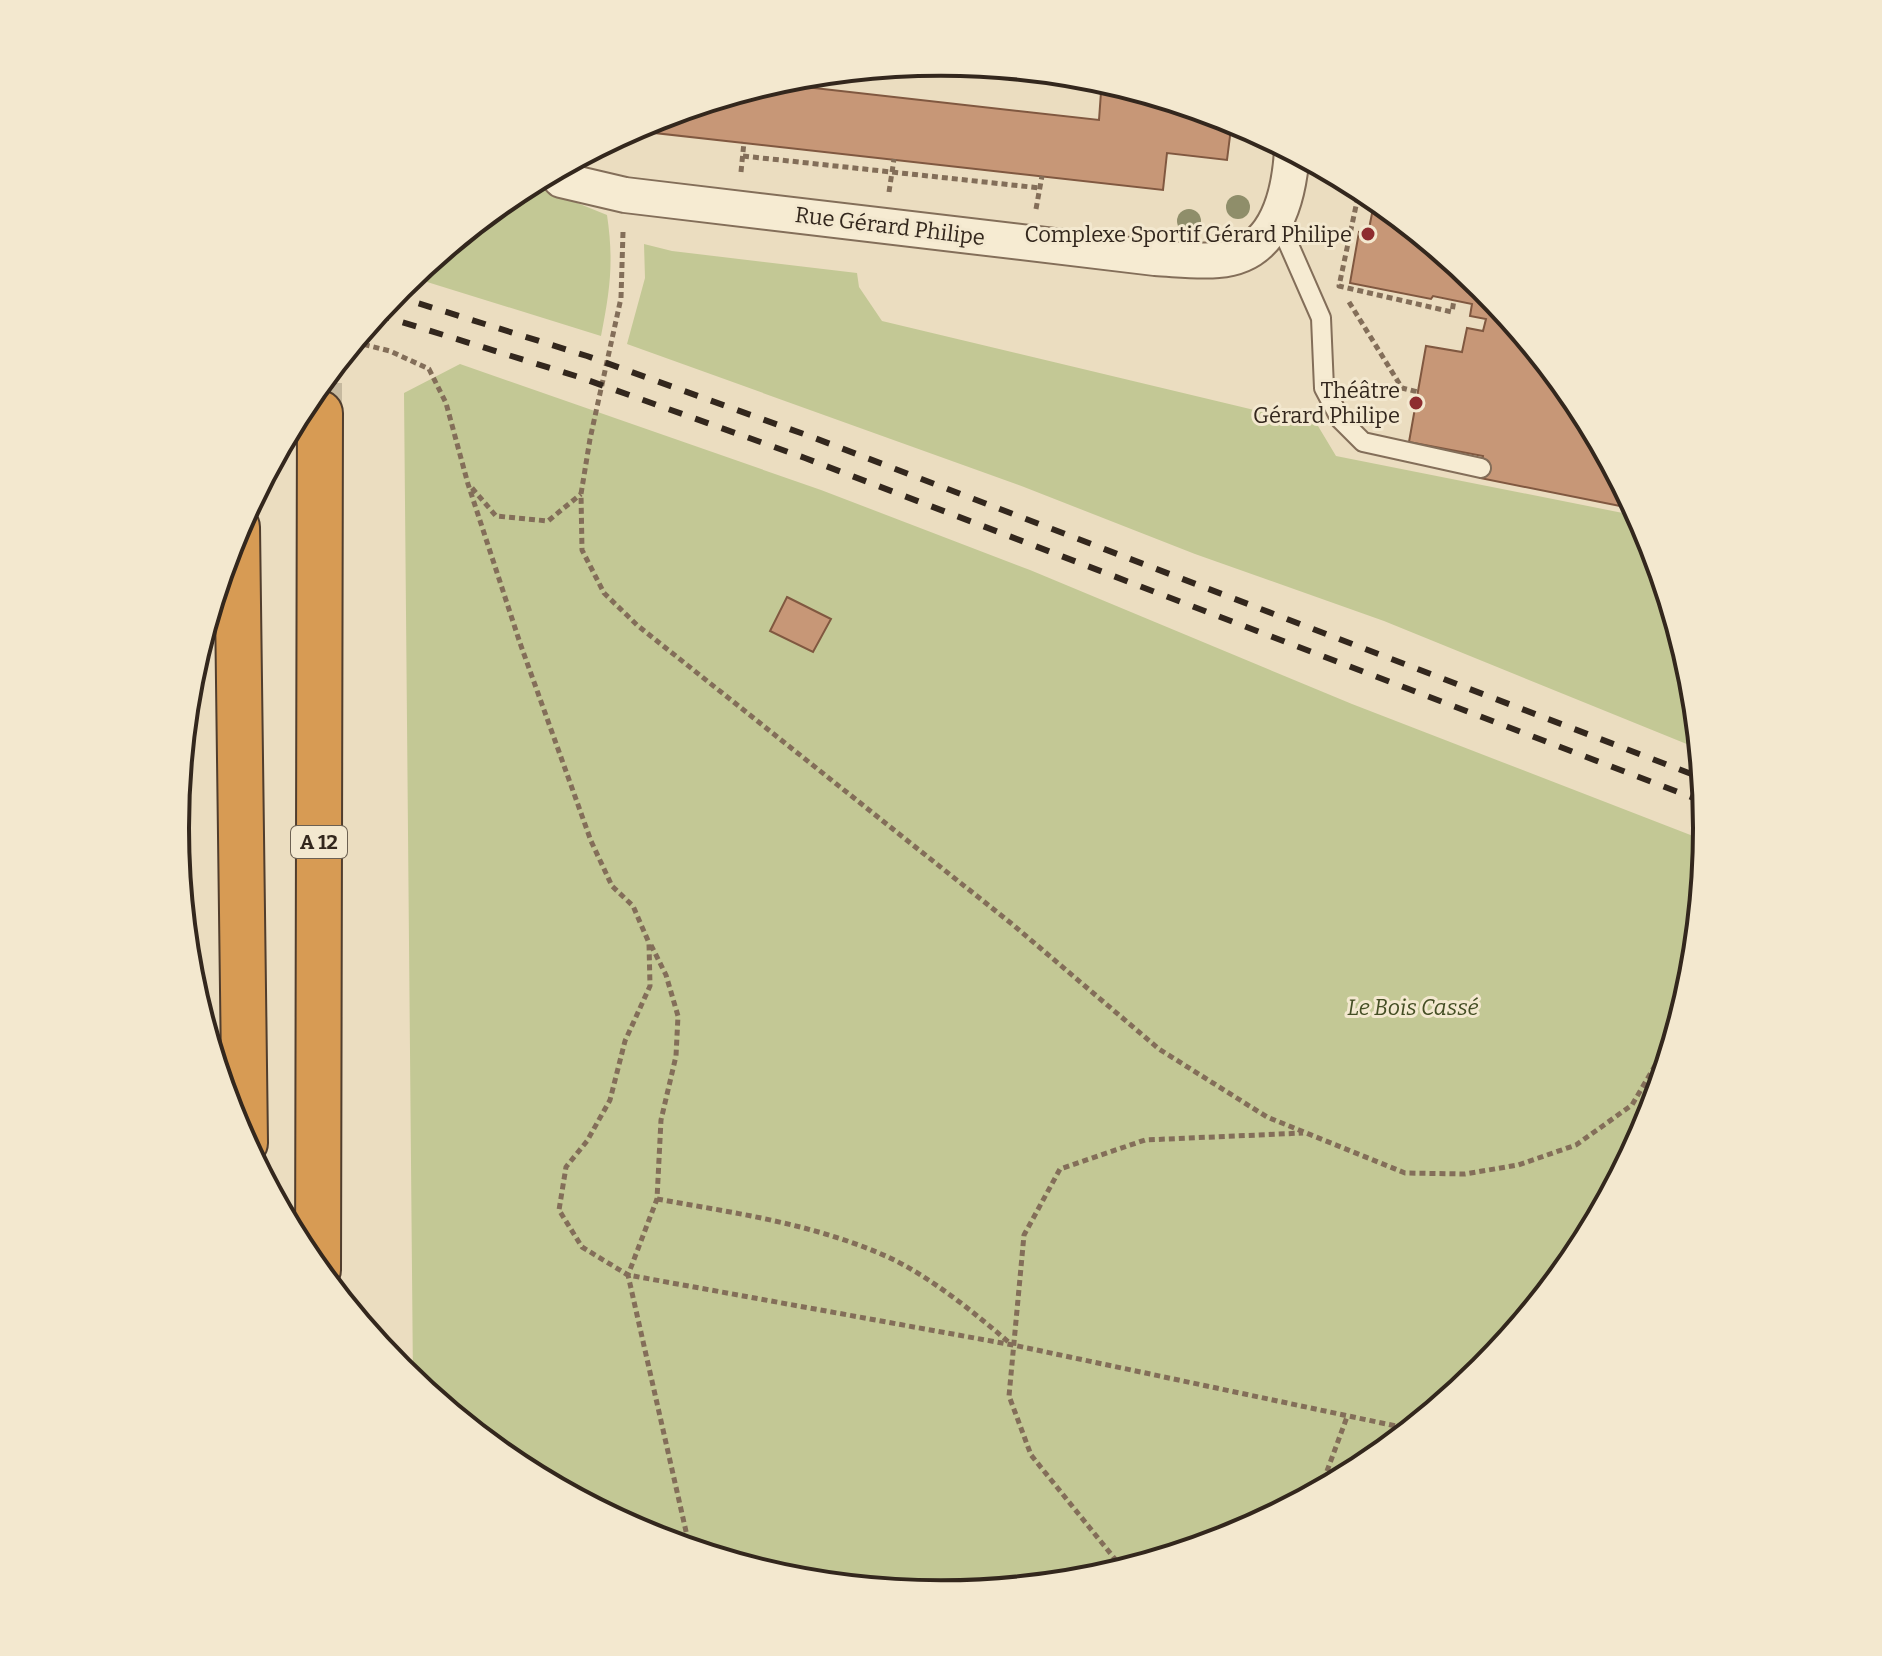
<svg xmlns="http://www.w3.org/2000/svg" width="1882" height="1656" font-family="Bitter,serif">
<rect width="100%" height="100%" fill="#ebddc0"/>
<g fill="#c3c895">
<path d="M534 181 560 196 607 215C614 262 610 290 601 336L411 277 516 191Z"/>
<path d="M644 244 672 251 857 273 859 287 882 321 1292 419 1315 421 1336 456 1638 516 1649 535 1692 679 1699 749 1384 621 1195 554 1024 487 627 344 645 278Z"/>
<path d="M460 364 821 490 1030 570 1352 704 1706 841 1692 978 1649 1122 1578 1254 1482 1370 1366 1465 1234 1536 1090 1579 941 1594 791 1579 647 1536 515 1465 413 1381 404 393Z"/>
</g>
<g fill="#c79777" stroke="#805840" stroke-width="2">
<path d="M770 83 1099 120 1101 92 1165 99 1232 120 1227 160 1167 153 1163 190 646 132 648 120Z"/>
<path d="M1375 198 1483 287 1578 403 1635 509 1480 478 1483 456 1409 442 1426 346 1462 352 1467 328 1483 331 1486 319 1470 316 1472 304 1433 296 1431 299 1350 283 1359 232 1368 234Z"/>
<path d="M787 597 831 619 813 652 770 631Z"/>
</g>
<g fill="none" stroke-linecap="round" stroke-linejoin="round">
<path stroke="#c6b99f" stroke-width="44" stroke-dasharray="44 22" stroke-linecap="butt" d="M320 383V413"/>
<g stroke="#836e59" stroke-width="22">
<path id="lane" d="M1278 220 1321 318 1324 388 1341 420 1363 442 1481 468"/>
</g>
<g stroke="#836e59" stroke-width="38">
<path id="street" d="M553 171 561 180 625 195 1155 258C1176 259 1198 262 1218 260 1275 256 1289 198 1292 151"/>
</g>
<g stroke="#503d2d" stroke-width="48">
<g id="highway">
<path d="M237 527 245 1143"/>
<path d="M318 1270 320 413"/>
</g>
</g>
<g stroke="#836e59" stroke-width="5" stroke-dasharray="6 4" stroke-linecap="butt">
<path d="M743 156 1040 188"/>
<path d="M741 172 744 142"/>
<path d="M1360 187 1339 286 1452 312 1454 300"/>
<path d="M889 192 894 159"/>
<path d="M1036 209 1042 176"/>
<path d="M623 232 621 298 590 439 581 494 582 550 604 593 637 625 1012 924 1159 1049 1267 1117 1405 1173 1465 1174 1518 1165 1576 1145 1632 1105 1677 1028"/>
<path d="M1349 302 1402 388 1418 392"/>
<path d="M354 342 390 351 429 369 446 403 468 484 520 643 591 841 612 886 633 906 649 943 650 986 625 1041 610 1100 587 1141 566 1167 559 1210 582 1247 628 1275 1013 1345 1410 1429"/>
<path d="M472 488 496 516 548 521 581 494"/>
<path d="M651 945 666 975 678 1016 676 1056 661 1120 657 1199 628 1275 690 1549"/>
<path d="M657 1199C735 1213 815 1224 888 1257 931 1277 976 1314 1012 1345"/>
<path d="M1320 1490 1347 1417"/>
<path d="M1123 1569 1031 1455 1009 1396 1024 1235 1060 1169 1145 1140 1303 1133"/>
</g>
<use href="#lane" stroke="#f6ebd2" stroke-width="18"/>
<use href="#street" stroke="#f6ebd2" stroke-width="34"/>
<use href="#highway" stroke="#d79b54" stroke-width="44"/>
<g stroke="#33271d" stroke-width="6" stroke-dasharray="14 14" stroke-linecap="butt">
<path d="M392 295 587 356 812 437 1702 778"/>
<path d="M376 314 579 377 805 458 1704 802"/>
</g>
</g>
<g fill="#8f8e6a">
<circle cx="1238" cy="207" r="12"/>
<circle cx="1189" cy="221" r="12"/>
</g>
<g fill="#8e2c2f" stroke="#f3e8cf" stroke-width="3">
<circle cx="1368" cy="234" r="8"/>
<circle cx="1416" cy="403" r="8"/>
</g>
<g text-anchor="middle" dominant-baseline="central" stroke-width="6" stroke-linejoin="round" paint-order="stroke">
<rect fill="#f3e8cf" stroke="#6d6152" stroke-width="2" x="291" y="826" width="56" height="32" rx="6"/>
<g font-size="20" font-weight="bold" fill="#33271d">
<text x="319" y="842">A 12</text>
</g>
<g font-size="22" fill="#33271d" stroke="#f3e8cf">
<text transform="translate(890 226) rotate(7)">Rue Gérard Philipe</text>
</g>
<g font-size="22" fill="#33271d" stroke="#f3e8cf" text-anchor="end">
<text x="1352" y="234">Complexe Sportif Gérard Philipe</text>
<text x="1400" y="390">Théâtre<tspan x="1400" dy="25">Gérard Philipe</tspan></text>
</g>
<g font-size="22" font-style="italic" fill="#444e24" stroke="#f3e8cf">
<text x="1413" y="1007">Le Bois Cassé</text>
</g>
</g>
<path d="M0 0H1882V1656H0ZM189 828a752 752 0 1 1 1504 0a752 752 0 1 1-1504 0Z" fill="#f3e8cf" fill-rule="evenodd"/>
<path fill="none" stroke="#33271d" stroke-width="4" d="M189 828a752 752 0 1 1 1504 0a752 752 0 1 1-1504 0Z"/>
</svg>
